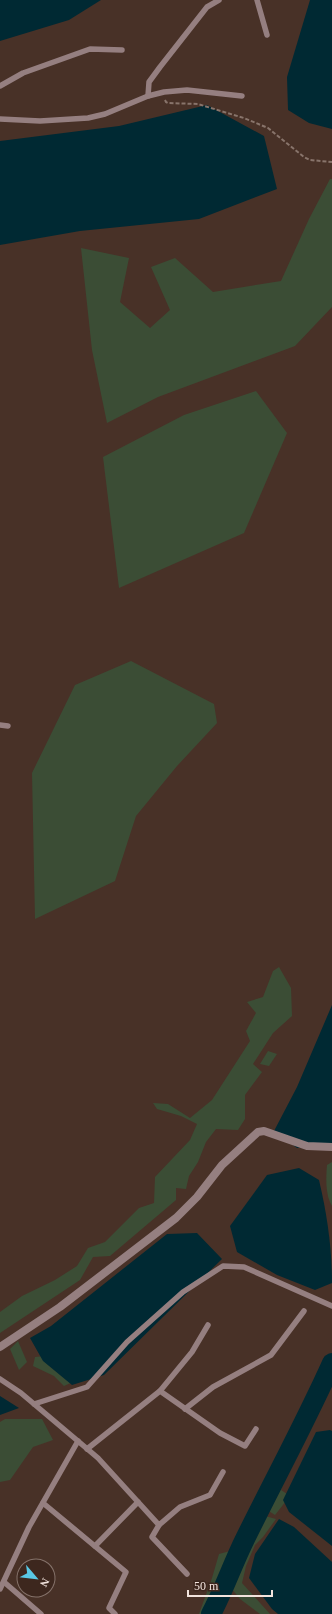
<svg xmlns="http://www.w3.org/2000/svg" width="332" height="1614" font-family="Georgia,serif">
<rect width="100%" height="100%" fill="#483127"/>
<g fill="#3b4d35">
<path d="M330 179H332V307L295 346 158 397 107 423 92 350 81 248 129 258 120 302 150 328 170 310 151 267 175 258 213 292 281 281 309 219Z"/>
<path d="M256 391 287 433 244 533 119 588 103 457 184 415Z"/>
<path d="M131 661 214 704 217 723 177 766 136 816 115 881 35 919 32 773 75 685Z"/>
<path d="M279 967 291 988 292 1016 273 1033 253 1064 262 1072 245 1095V1119L238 1130 216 1129 206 1142 198 1162 189 1176 186 1189 176 1188V1200L110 1256 93 1257 80 1280 0 1333V1312L22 1296 55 1280 77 1266 88 1248 105 1242 139 1208 154 1203 155 1177 190 1140 197 1124 181 1116 157 1109 153 1103 168 1104 190 1118 212 1100 250 1041 246 1031 256 1013 247 1002 263 997 273 971Z"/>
<path d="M268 1051 277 1054 269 1066 260 1064Z"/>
<path d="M332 1162V1206C325 1195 326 1177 327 1165Z"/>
<path d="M18 1341 27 1362 19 1370 10 1349Z"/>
<path d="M55 1355 86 1376 64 1386 54 1376 33 1366 35 1357Z"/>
<path d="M5 1419H42L53 1440 33 1447 10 1480 0 1482V1422Z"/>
<path d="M277 1467 289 1468 281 1490 290 1496 275 1515 258 1504 260 1495Z"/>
<path d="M254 1513 276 1519 263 1537 255 1545 246 1566 242 1583 270 1614H260L240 1599 232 1589 236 1583 233 1577 244 1560 246 1526Z"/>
<path d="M230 1551 228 1566 205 1614H199L212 1578 219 1554Z"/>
</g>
<g fill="#002933">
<path d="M0 0H101L69 20 0 41Z"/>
<path d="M310 0H332V129L309 123 288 110 287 77Z"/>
<path d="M207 105 264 136 277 189 199 219 80 231 0 245V141L119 126Z"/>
<path d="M332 1005V1143L297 1148 274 1131 297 1087Z"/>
<path d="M299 1168 319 1180C327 1214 332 1248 332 1283L315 1290 277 1275 237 1252 230 1226 267 1175Z"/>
<path d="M197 1233 222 1259 104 1375 72 1385 43 1361 30 1338 51 1326 167 1234Z"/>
<path d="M0 1396 19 1408 0 1415Z"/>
<path d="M330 1430 332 1431V1546L289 1512 283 1500 316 1432Z"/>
<path d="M279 1519 294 1527 332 1562V1614H278L272 1609 249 1578 255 1554Z"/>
</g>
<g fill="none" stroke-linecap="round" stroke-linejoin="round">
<path stroke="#002933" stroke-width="20" d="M211 1614C224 1590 233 1563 245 1539 274 1480 305 1423 332 1363"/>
<path stroke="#88746b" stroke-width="2" stroke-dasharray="4 2" stroke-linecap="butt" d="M165 100 166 102 168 103 198 104 244 118 268 128 304 157 310 160 332 162"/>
<g stroke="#957f80" stroke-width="5.5">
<path d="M257 0 267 35"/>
<path d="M0 86 23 73 90 49 122 50"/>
<path d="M148 96 149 82 160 67 207 7 219 0"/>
<path d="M0 119 40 121 88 118 105 114 148 96 164 92 187 90 242 96"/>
<path d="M0 725 8 726"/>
<path d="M0 1379 21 1393 98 1458 159 1525 180 1507 210 1495 223 1472"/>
<path d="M160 1391 192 1352 208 1325"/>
<path d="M34 1404 87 1387 127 1342 183 1292 223 1266 244 1267 332 1306"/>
<path d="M185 1409 213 1387 271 1355 304 1311"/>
<path d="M87 1449 160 1391 220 1433 245 1446 256 1429"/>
<path d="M43 1503 126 1572 109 1608 115 1614"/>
<path d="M159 1525 152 1537 187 1574"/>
<path d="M95 1546 138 1502"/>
<path d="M4 1582 41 1614"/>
<path d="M0 1589 29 1527 78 1441"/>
</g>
<path stroke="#957f80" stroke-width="8" d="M0 1347 60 1307 176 1218 197 1197 222 1165 258 1132 264 1131 307 1146 332 1147"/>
</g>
<g transform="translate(36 1578) rotate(118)"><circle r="19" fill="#3d271e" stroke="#85726a"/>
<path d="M0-3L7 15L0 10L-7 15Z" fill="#59c8e5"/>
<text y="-6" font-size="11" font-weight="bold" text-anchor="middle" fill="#f2e3dd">N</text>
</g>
<path d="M188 1590v6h84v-6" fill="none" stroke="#f2e3dd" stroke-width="2"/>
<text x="194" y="1590" font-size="12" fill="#f2e3dd" stroke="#3d271e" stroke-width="3" paint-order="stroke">50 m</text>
</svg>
